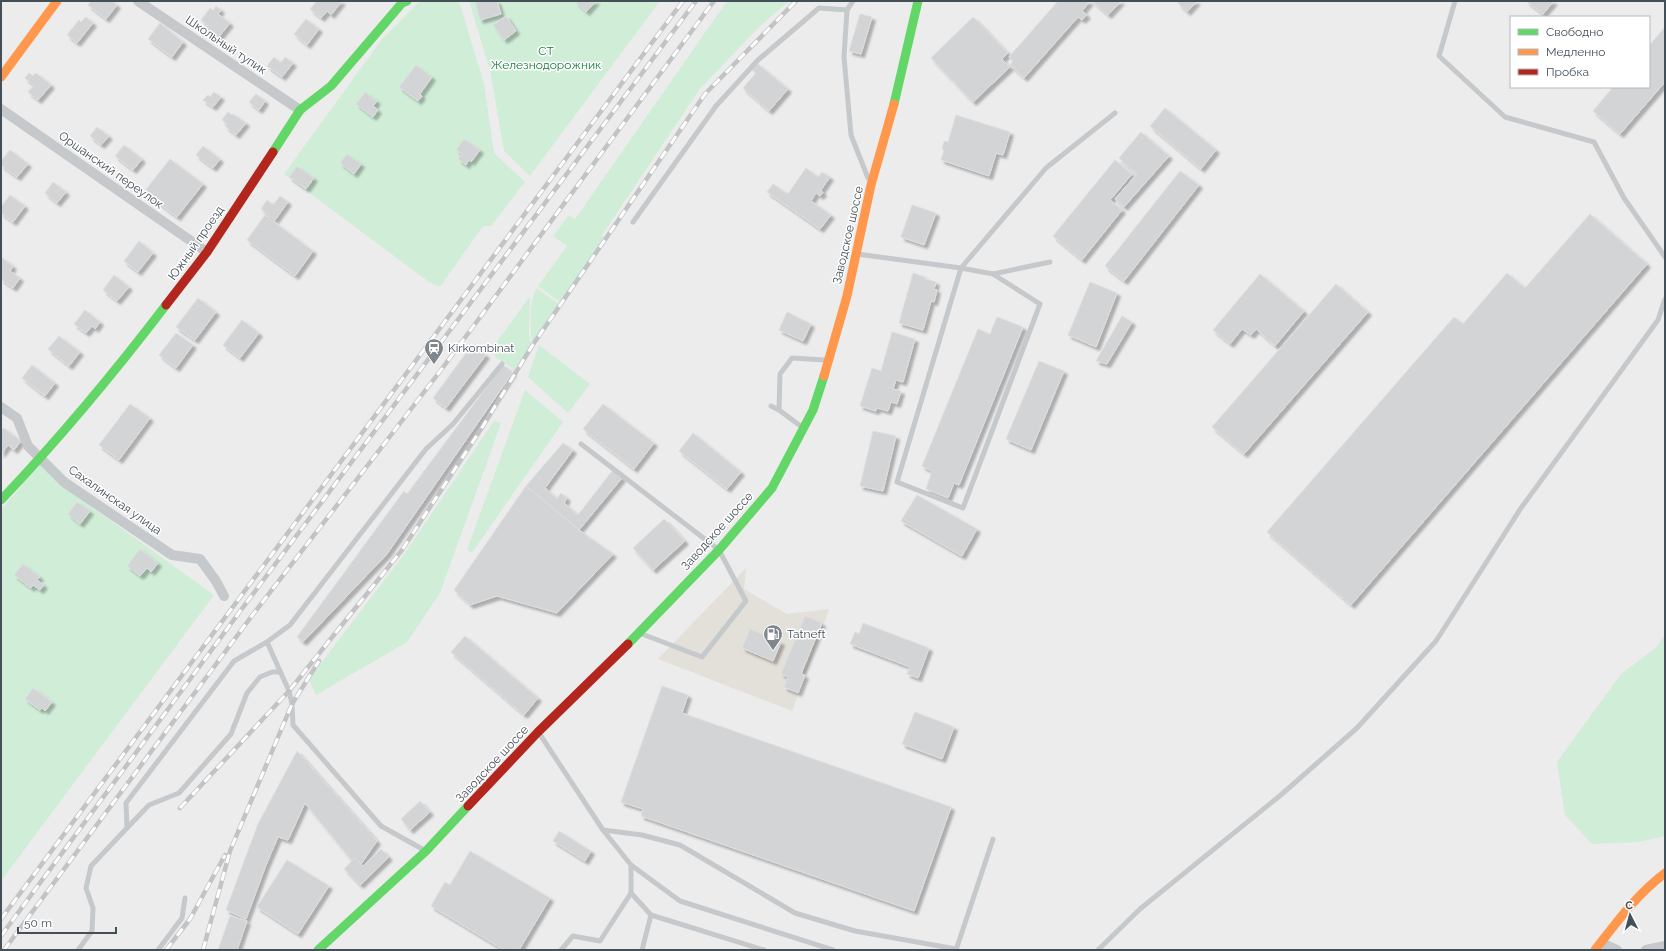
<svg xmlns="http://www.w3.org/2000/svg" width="1666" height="951" font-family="Raleway,sans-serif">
<defs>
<filter id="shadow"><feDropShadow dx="3.5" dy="3.5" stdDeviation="1" flood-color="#0004"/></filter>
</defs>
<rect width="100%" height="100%" fill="#edecec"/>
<path fill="#e3dfd9" d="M746 568 744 589 787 614 829 609 792 711 658 659Z"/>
<g fill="#d0edd8">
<path d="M420 1H459L484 84 494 153 525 182 491 226H483L440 287 429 282 284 174 382 39Z"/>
<path d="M469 1H660L530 176 504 151 490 70Z"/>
<path d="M727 1H789L760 26 700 89 602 235 604 237 560 302 538 286 567 246 553 236 568 216 575 219Z"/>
<path d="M537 288 559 304 532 343C530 329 529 299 537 288Z"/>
<path d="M530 296 529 333 531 345 515 370 495 357 494 346Z"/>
<path d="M539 345 590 384 568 413 528 377Z"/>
<path d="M525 390 563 422 472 553 467 550Z"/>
<path d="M494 421 501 423 440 593 407 642 316 695 309 679 405 553Z"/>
<path d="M40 464 60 484 214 595 1 881V510Z"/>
<path d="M1665 634V836L1638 842 1592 844 1565 815 1557 762 1621 674 1657 647Z"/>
</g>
<g fill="#d3d4d5" stroke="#dededf" filter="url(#shadow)">
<path d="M91 1H112L117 5 106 19 88 5Z"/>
<path d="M317 1H342L331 15 327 11 321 18 310 9Z"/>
<path d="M475 1H497L501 14 480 20Z"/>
<path d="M575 1H596L586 12Z"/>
<path d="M1058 1H1090L1082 11 1087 15 1082 20 1078 17 1024 78 1010 65 1013 61 1009 57Z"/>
<path d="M1092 1H1121L1108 15Z"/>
<path d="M1179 1H1197L1187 12 1178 3Z"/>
<path d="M1526 1H1554L1543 14Z"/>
<path d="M216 6 221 10 218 14 230 23 218 38 207 29 209 27 201 20 210 8 213 10Z"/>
<path d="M860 14 872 17 861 54 849 51Z"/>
<path d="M506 16 516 31 504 40 493 25Z"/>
<path d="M86 17 93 23 77 43 67 35 79 20 81 22Z"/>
<path d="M973 17 1008 53 1002 59 1010 67 973 102 931 58Z"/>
<path d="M306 19 319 29 307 45 294 34Z"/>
<path d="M160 23 183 42 172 57 148 39Z"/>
<path d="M1665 27V82L1620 134 1593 111 1613 87H1649V46Z"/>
<path d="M274 57 281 63 285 57 293 63 282 77 267 66Z"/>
<path d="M758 64 788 89 769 111 743 88 756 73 752 70Z"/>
<path d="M416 65 432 77 420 94 422 96 418 101 399 87Z"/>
<path d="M29 73 33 76 36 73 51 85 38 100 28 92 34 85 25 78Z"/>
<path d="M214 92 221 97 213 107 203 100 208 95 210 97Z"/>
<path d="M365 92 377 101 373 106 378 110 373 117 356 104Z"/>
<path d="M256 94 265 101 259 110 249 102Z"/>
<path d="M1165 108 1216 150 1201 169 1150 126Z"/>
<path d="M228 112 232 115 233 114 246 123 236 135 225 126 227 124 222 120Z"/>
<path d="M956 115 1010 132 1003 155 996 153 989 176 941 160 944 150 942 149 944 141 948 142Z"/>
<path d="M97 127 109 136 101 145 90 136Z"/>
<path d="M1141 132 1169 156 1124 207 1115 199 1137 174 1119 158Z"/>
<path d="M464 139 480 150 471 162 469 160 466 165 458 159 462 154 456 150Z"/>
<path d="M124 145 142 159 133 170 115 156Z"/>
<path d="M203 146 220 159 213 168 196 155Z"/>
<path d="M10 150 28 164 17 177 1 165V161Z"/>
<path d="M347 154 361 164 354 174 340 163Z"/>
<path d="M170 159 203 184 177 217 144 192Z"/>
<path d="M1115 160 1132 174 1110 200 1122 210 1082 260 1053 236Z"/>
<path d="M297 166 314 178 306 189 289 177Z"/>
<path d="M806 168 818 177 822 172 830 177 821 190 823 193 820 196 816 193 811 201 831 215 820 229 767 192 773 184 788 194Z"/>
<path d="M1180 171 1199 185 1124 281 1105 266Z"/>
<path d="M53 182 66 192 57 203 45 193Z"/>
<path d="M10 195 25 206 13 222 1 213V207Z"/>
<path d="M280 196 288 202 275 220 261 209 267 200 273 205Z"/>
<path d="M912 205 936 213 924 245 901 237Z"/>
<path d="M1590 214 1647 264 1351 605 1267 532 1454 317 1463 324 1507 273 1525 288Z"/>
<path d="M265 215 313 251 295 276 247 240Z"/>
<path d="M139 241 153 253 138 272 124 261Z"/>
<path d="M1 257 13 266 10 271 20 278 13 288 1 279Z"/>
<path d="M913 273 925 277V279L936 282 934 289 937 290 934 302 931 301 923 330 899 323Z"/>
<path d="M1260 274 1304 311 1275 346 1256 329 1251 335 1242 329 1230 344 1213 330Z"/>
<path d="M114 275 129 287 117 301 103 290Z"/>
<path d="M1090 282 1117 293 1096 347 1068 335Z"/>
<path d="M1336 284 1368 312 1244 454 1212 427Z"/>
<path d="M198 298 216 312 195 340 176 327Z"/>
<path d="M85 310 100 322 95 329 92 326 86 333 74 324Z"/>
<path d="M787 312 811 324 803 341 779 330Z"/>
<path d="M1122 316 1132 322 1107 364 1096 361Z"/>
<path d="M997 317 1023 327 959 485 954 483 948 498 926 489 932 471 922 466 978 329 990 334Z"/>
<path d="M242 320 259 333 240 358 223 345Z"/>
<path d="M892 332 915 339 903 382 896 380 893 389 901 391 897 404 891 402 888 411 877 408 876 411 860 406 872 368 881 371Z"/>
<path d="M176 333 193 345 176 368 159 355Z"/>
<path d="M59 336 80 352 69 366 48 349Z"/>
<path d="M472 345 486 355 446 408 433 398Z"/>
<path d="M1039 361 1064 371 1031 450 1006 439Z"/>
<path d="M32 365 55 383 45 396 22 378Z"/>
<path d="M503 365 513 372 387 554 303 642 297 637 404 491 407 494Z"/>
<path d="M130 404 150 418 119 460 99 445Z"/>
<path d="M603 404 654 443 634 469 583 429Z"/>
<path d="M4 428 21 441 14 450 8 445 1 454V430Z"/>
<path d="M873 431 896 436 883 491 860 486Z"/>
<path d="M693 433 741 472 727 489 679 451Z"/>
<path d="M563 443 573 450 545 488 557 499 561 493 567 498 564 503 578 515 613 470 622 478 579 530 526 486Z"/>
<path d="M526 486 579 530 613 554 557 613 497 596 470 605 454 590Z"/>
<path d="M917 495 977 529 962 556 901 521Z"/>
<path d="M77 502 90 511 80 524 68 514Z"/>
<path d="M664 519 685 541 653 570 633 548Z"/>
<path d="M140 549 158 563 151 572 147 568 140 576 127 566Z"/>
<path d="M23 564 40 577 37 580 44 585 40 590 33 585 31 588 14 575Z"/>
<path d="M805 616 822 623 801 674 805 675 798 693 784 687 788 677 781 674Z"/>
<path d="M863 623 929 648 918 678 907 674 910 667 850 644 855 632 859 634Z"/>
<path d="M750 629 781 642 773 661 742 648Z"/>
<path d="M465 636 538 698 524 715 451 652Z"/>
<path d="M662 686 688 695 682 713 951 807 914 911 641 816 643 809 621 802Z"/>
<path d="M33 688 52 702 45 711 42 708 40 710 25 699Z"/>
<path d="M915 712 954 727 942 759 902 744Z"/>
<path d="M297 751 377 841 361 864 355 858 352 861 305 803 288 840 278 837 266 865 246 919 226 910 258 824Z"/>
<path d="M420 801 430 812 410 830 401 819Z"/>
<path d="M559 831 591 851 585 861 553 841Z"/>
<path d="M381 849 389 857 360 885 344 869 355 858 363 866Z"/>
<path d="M470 851 550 898 519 950H504L431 906 445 882 450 885Z"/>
<path d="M287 860 329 886 298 934 257 907Z"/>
<path d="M230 916 247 921 237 950H218Z"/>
</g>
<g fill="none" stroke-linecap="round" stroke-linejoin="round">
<g stroke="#c6c9cb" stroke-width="5">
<path d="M853 1 847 10 844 57 851 135 868 178"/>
<path d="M1455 1 1439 56 1505 117 1594 142 1624 198 1665 257"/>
<path d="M633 222 716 106 758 60 819 8 847 10"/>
<path d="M857 254 961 268 993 274 1050 262"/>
<path d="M993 274 1040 304 963 508 897 482 961 268 1046 168 1115 113"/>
<path d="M771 406 779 410"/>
<path d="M802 427 779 410 780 374 792 358 825 360"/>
<path d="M581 444 719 550 746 601 702 657 642 634"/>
<path d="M539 733 603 830 631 865 680 901 833 950"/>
<path d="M127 828 149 805 179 793 231 734 247 693 260 677 272 672H279"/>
<path d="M603 830 642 835 680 845 795 913 855 931 956 949"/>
<path d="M424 850 381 826 293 725 292 704 289 691 267 642 290 625 426 449 453 424 502 364"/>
<path d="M631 893 651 915 642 950"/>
<path d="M651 915 764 950"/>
<path d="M78 950 92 931 93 908 86 888 91 866 127 828 126 803 234 661 267 642"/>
<path d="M158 950 182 918 185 898"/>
<path d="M561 950 573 936 600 941 631 893V865"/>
<path d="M956 950 993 839"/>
<path d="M1098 950 1140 909 1282 794 1357 728 1436 641 1521 508 1658 320 1665 299"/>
</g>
<g stroke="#c6c9cb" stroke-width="10">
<path d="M138 1 300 110"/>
<path d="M1 109 207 252"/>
<path d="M1 407 17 418 28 446 64 482 172 555 200 559 216 581 224 596"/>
<path d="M1602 943 1617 950"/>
<path d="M1646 950 1665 946"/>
</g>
<g stroke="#63d668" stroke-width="9">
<path d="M894 104 918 1"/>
<path d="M273 152 300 110 331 86 402 3 407 1"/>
<path d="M1 500C60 438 114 373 166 305"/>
<path d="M628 644 719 550 772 488 813 410 824 376"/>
<path d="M318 950 426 851 468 806"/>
</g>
<g stroke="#ff974d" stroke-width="9">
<path d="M1 77 57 1"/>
<path d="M824 376 847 296 871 185 894 104"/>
<path d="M1595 950C1617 922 1637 894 1665 873"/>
</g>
<g stroke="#b3261e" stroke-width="9">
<path d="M166 305 207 252 273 152"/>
<path d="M468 806 538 732 628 644"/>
</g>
<g stroke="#c1c3c5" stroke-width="4.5">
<g id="rail">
<path d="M180 808 289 691 402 550 483 426 532 346 705 94 796 1"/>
<path d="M1 919 683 1"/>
<path d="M1 936 241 610 696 1"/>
<path d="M4 950 251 617 441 370 714 1"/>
<path d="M166 950 190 919 225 855"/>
<path d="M203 950 230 851 292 704 319 661"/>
</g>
</g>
<use href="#rail" stroke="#fff" stroke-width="3" stroke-dasharray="9" stroke-linecap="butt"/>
</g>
<defs>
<g id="station-pin" transform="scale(1)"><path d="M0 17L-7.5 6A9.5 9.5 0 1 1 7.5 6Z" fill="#7f878c" stroke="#fff"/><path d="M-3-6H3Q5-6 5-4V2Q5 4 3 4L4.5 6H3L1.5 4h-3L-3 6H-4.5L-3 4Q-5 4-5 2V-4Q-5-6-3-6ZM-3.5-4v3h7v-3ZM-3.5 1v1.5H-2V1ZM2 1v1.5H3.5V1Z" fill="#fff"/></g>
<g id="fuel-pin" transform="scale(1)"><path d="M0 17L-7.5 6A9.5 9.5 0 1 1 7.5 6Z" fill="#7f878c" stroke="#fff"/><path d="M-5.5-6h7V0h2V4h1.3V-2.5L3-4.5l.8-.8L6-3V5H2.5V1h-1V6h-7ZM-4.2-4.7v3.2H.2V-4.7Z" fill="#fff"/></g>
</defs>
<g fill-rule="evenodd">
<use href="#station-pin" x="434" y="348"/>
<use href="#fuel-pin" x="773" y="634"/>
</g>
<g text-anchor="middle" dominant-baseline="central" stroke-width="3" stroke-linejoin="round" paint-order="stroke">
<g font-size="12" fill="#445058" stroke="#fff">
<text transform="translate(226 45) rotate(34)">Школьный тупик</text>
<text transform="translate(111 170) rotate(35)">Оршанский переулок</text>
<text transform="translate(848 235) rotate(-77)">Заводское шоссе</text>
<text transform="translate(196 243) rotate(-55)">Южный проезд</text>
<text transform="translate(115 500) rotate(35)">Сахалинская улица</text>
<text transform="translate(717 531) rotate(-48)">Заводское шоссе</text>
<text transform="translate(492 764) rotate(-47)">Заводское шоссе</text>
</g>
<g font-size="12" fill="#18763f" stroke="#fff">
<text x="546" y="51">СТ<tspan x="546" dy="14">Железнодорожник</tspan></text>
</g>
<g font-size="12" fill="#445058" stroke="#fff" text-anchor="start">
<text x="448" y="348">Kirkombinat</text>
<text x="787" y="634">Tatneft</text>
</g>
</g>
<rect width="1666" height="951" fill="none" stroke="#445058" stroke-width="4"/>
<rect x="1510" y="16" width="140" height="72" fill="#ffffff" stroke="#b4b9bc"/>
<rect x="1518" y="29" width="20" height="6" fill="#63d668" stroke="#b4b9bc"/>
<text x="1546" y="36" font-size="12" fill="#445058">Свободно</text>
<rect x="1518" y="49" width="20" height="6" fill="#ff974d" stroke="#b4b9bc"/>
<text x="1546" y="56" font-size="12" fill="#445058">Медленно</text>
<rect x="1518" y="69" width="20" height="6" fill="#b3261e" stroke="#b4b9bc"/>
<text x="1546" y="76" font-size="12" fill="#445058">Пробка</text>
<g transform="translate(1630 915) rotate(354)" stroke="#ffffff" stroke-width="3" paint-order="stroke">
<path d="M0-3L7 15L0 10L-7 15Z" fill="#445058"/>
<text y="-6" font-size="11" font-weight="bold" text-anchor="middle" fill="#445058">С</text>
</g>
<path d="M18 927v6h98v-6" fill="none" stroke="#445058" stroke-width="2"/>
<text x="24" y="927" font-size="12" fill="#445058" stroke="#ffffff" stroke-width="3" paint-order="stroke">50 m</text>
</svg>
